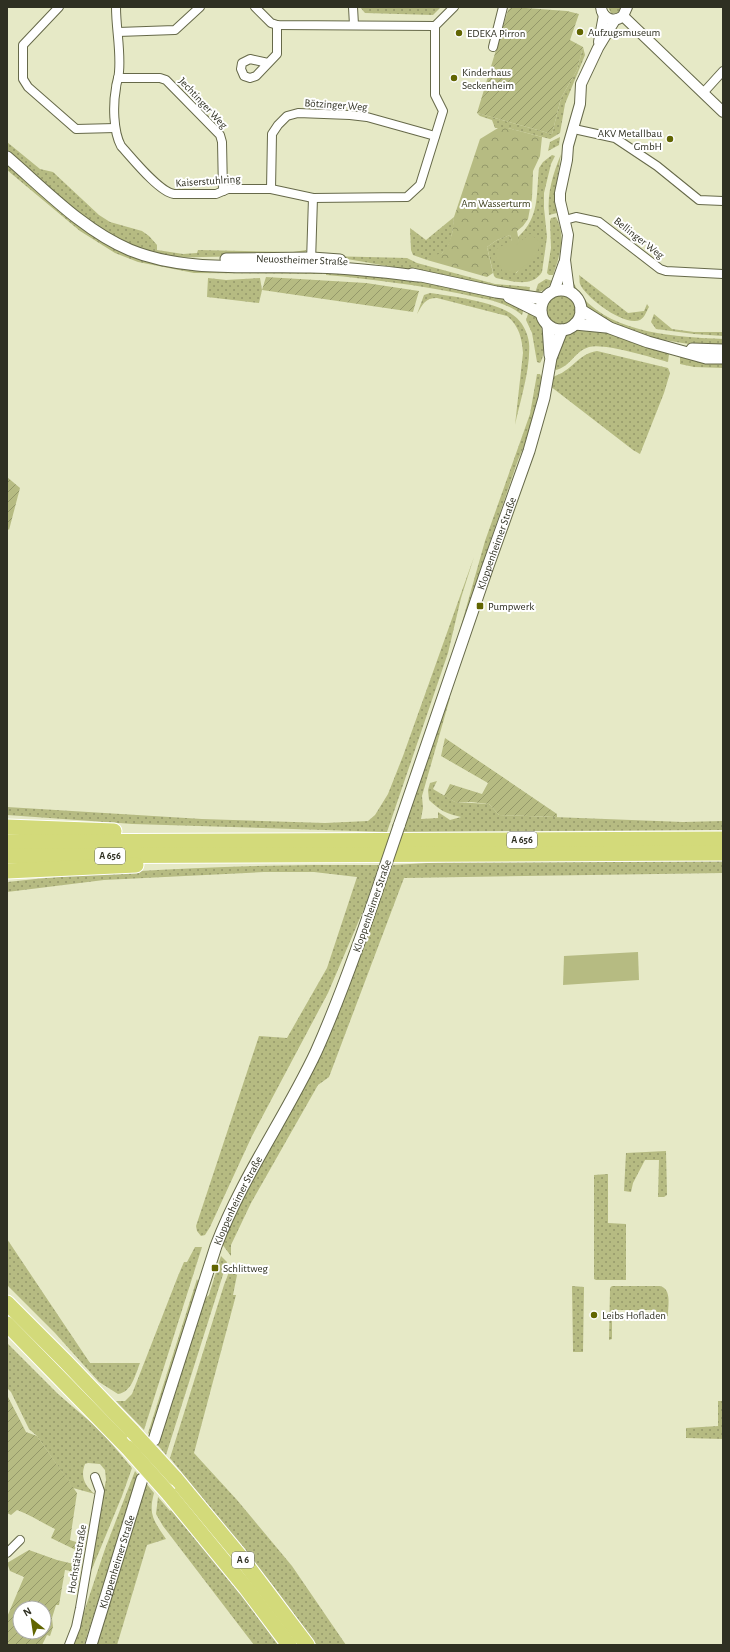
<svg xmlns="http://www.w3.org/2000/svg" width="730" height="1652" font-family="'Alegreya Sans',sans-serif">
<defs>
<pattern id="grass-dots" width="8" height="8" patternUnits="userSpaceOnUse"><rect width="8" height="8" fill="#b6bb82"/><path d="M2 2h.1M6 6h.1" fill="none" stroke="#94986a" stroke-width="1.8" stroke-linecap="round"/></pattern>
<pattern id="park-crowns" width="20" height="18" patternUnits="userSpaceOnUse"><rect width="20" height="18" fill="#b6bb82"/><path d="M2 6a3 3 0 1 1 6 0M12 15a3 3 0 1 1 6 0" fill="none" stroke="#94986a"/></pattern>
<pattern id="garden-furrows" width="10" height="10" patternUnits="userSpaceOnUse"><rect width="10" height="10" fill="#b6bb82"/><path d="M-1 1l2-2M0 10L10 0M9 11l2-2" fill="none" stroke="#94986a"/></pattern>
</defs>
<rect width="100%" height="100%" fill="#e6e9c6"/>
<g fill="url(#grass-dots)">
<path d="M360 7H441L433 15 365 13Z"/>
<path d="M608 7H621L618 13H611Z"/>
<path d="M583 47 585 55 565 104 560 133 550 139 508 128H495L492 120 480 116 477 113 552 134 561 98 577 70Z"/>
<path d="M560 137 559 145 548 151 550 142Z"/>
<path d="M7 142 40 169 53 172 99 215 110 222 142 231 149 236 157 245V250L183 254 197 253 198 250 293 252 306 250 305 254C271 255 236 257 202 257 190 257 177 258 165 256 103 245 53 192 7 152Z"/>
<path d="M561 154 554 199 557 213 549 215C547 192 553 174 561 154Z"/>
<path d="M552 155 555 156 551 164 544 193V208L547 237 542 272C532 288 512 281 496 278L494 276 487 247 497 240 510 235 512 241 516 273 519 270 518 237C540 217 536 195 539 168L543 162Z"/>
<path d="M7 163 138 257 322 269V274L194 273 138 262 115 253 80 231 7 170Z"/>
<path d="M454 217C453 228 452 246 442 253 437 257 432 256 427 260L413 255 411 250 410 228 426 240Z"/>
<path d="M556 217C566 235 560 256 553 275H549L547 273 551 248 550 221 551 218Z"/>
<path d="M327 256 407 258 417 263 495 284 530 287 529 292C461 284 395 265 327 256Z"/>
<path d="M326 269 392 276 458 287 498 296 524 308 522 315C505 301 484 299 462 294 417 285 372 279 326 275Z"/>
<path d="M579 275 628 313 644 311 647 304 649 307C646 312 645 317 640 320 625 327 586 298 580 284 579 282 580 278 579 275Z"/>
<path d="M208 278 226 280 260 278 262 290 259 303 207 297Z"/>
<path d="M546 279 553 281C548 288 544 291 535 293L538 284Z"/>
<path d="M573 281C576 287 578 293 582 297 615 334 677 337 723 339V348L701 346 645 337 621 328 586 308 572 287Z"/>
<path d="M430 293C452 296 496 302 513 315 522 321 528 333 529 343 531 368 520 401 515 425L523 353C522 338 519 326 507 316L437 298C425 298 423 304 417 314L424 295Z"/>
<circle cx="560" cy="309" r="16"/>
<path d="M529 311C531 313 535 315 537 317 543 325 547 355 540 363L537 362 532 333 526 320Z"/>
<path d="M654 314 672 329 694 332H723V336L694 334 656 329 651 322Z"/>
<path d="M580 328 608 333 669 354 668 362C649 357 605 343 589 347 575 351 570 367 556 370L553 366C559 345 558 337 580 328Z"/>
<path d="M597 351 668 368 670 373 664 393 640 454 633 450 550 386 552 377C573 371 577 354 597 351Z"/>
<path d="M680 357 723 361V368L694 367 680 364Z"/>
<path d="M537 374H540L542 378 529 435 518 460 459 633 485 541 530 414Z"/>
<path d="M474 557 461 598 448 653 387 832 133 824 7 815V807L202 819 325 823 368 821 375 815 388 794 403 756Z"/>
<path d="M446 697 450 698 422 796 423 808 421 819 438 818V812L450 820 461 817C445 813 441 811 429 800L428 790 430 783 437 781 433 789 455 802 489 804 499 815 683 822 723 821V830L403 832Z"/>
<path d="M723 861V873L404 878 329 1077 318 1085 251 1203 231 1245V1256L222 1244 229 1223 278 1133 393 865 444 862Z"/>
<path d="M314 865H379L366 904 328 993 252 1136 210 1227 205 1235 201 1236 197 1231 196 1226 259 1036 287 1038 327 968 357 877 314 872H264L104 880 7 892V882C109 871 211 866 314 865Z"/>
<path d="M666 1151 667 1195 664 1197H658L659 1160H645L633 1183 631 1192 624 1191 626 1153Z"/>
<path d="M608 1174V1223L626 1224V1280H596L594 1279V1175Z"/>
<path d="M7 1239 90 1363H140C135 1375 132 1392 118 1394L99 1382 55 1333 7 1285Z"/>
<path d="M195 1247H202L144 1430 116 1401H125L132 1394 178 1276 184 1262H187Z"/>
<path d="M221 1256 227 1262 166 1455 157 1444 203 1300 209 1295Z"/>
<path d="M232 1271 237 1275 233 1295H236L194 1453 237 1500 292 1566 346 1645H317L271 1583 170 1458 224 1285 229 1272Z"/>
<path d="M197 1279 199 1283 151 1436 148 1433Z"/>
<path d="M572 1286 584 1287 583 1352H573Z"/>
<path d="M612 1286H660C672 1289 668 1306 668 1316L654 1317 653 1310H612V1339L609 1340 610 1288Z"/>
<path d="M7 1343 58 1394 101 1431 132 1468 122 1496 92 1569 88 1570 106 1480 105 1470 100 1464 88 1463 85 1464C80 1477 85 1486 95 1494L73 1488 37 1436 29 1429 11 1392 7 1388Z"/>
<path d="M718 1401H723V1439L686 1438V1428L718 1426Z"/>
<path d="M135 1471 138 1475 84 1645H73L105 1549Z"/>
<path d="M145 1482 154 1493C148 1515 154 1521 166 1539L147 1545 117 1645H94Z"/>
<path d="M158 1497 170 1511 171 1510 236 1587 278 1645H254L163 1526 156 1514Z"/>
</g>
<path fill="url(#park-crowns)" d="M498 128H508L542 137 540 156 533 171 532 198 528 219 523 226 517 231 519 242 530 234 541 243 534 259 515 273 503 272 495 255 496 249 512 241 510 235 497 240 487 247 493 273 487 277 427 260 432 256 442 253 448 245 452 234 454 217 480 139Z"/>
<g fill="url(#garden-furrows)" fill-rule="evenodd">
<path d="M512 7 567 11 579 14 570 40 583 47 577 70 561 98 552 134 477 113 508 10Z"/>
<path d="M266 277 366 283 419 291 413 312 262 290Z"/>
<path d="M7 477 20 488 9 530 7 528Z"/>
<path d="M445 738 557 814V817L499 815 489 804 471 802H455L444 796 450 784 482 794 488 783 441 756Z"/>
<path d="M7 1395 26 1432 37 1436 77 1493 70 1540 85 1545 82 1553 51 1538 55 1529C42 1523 31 1515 17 1510L11 1515 7 1513Z"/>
<path d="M29 1550 57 1560 78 1565 76 1572 65 1570 59 1605H56L52 1618 53 1627 50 1636 47 1635 42 1645H7V1617L24 1577 10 1571 7 1563ZM20 1608H44V1632H20Z"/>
</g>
<g fill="#b6bb82">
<path d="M530 234 541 243 534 259 515 273 503 272 495 255 496 249 512 241 516 245Z"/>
<path d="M638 952 639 980 563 985 564 956Z"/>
</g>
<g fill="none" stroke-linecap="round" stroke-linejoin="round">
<g stroke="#666949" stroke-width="10">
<g id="minor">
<path d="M59 7 23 45V79L28 87 76 129 115 128"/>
<path d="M116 7C116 29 121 50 119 72 119 78 116 83 116 88 113 104 113 131 121 146 132 158 159 192 174 194H216L228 189H271L313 198 407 197 420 185 443 111 435 95V26"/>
<path d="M255 7 271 23 277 25 435 26 454 7"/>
<path d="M353 7 354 25"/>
<path d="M118 32 175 30 200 7"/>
<path d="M493 47 503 7"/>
<path d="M268 63 250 59 242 63 241 69 244 76 250 78 256 76 277 54V25"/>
<path d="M118 78H160L166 80 220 135 222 142 223 191"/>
<path d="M703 93 723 71"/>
<path d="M574 129 615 138 657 166 699 200 723 201"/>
<path d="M271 189 272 134 278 125 287 116 298 113 350 115 367 117 435 136"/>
<path d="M565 220 576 217 599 222 660 269 666 271 723 274"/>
<path d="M311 262 313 198"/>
<path d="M7 1553 20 1540"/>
<path d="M69 1645 76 1627 80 1608 100 1491 95 1477"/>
</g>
</g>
<g stroke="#666949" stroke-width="12">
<g id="tertiary">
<path d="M601 7C602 19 614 23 623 16L627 7"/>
<path d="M623 16 723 112"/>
<path d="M599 42 604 15"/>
<path d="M554 291 564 263"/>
<path d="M569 291 565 260 568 235 560 201V193L567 160 568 146 580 104 581 84 598 48 615 20"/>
</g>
</g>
<g stroke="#666949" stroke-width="13">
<g id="secondary">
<path d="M7 157C44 189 84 231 130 250 186 273 252 265 310 267 347 267 383 272 419 276"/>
<path d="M226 259 312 258 340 260"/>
<path d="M412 274 496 292 544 299"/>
<circle cx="561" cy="310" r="20"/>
<path d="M509 297 541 313"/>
<path d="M581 310 610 328 648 342 706 358H723"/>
<path d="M575 324 606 327"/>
<path d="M548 326 550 355"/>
<path d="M692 349 723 350"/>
<path id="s1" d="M399 826 487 569 529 451 544 398 551 358 562 330"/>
<path id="s2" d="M154 1440 216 1246C242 1177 285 1118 316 1052 342 994 363 933 383 873"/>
<path id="s3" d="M91 1645 142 1479"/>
</g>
</g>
<g stroke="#fff" stroke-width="17">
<g id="motorway">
<path d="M7 827 114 831"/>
<path d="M7 842 723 839"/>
<path d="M7 856 723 853"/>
<path d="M7 871 136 865"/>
<path d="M7 1303 66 1362 133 1432"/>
<path d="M7 1324 128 1448"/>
<path d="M175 1478 239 1555 307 1645"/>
<path d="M169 1494 246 1588 289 1645"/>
</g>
</g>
<use href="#minor" stroke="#fff" stroke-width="8"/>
<use href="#tertiary" stroke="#fff" stroke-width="10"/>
<use href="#secondary" stroke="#fff" stroke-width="11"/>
<use href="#motorway" stroke="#d3da7a" stroke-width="15"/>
<g stroke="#666949" stroke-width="13" stroke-linecap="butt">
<path id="secondary-bridge" d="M383 873 399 826"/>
</g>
<g stroke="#fff" stroke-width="17" stroke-linecap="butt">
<g id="motorway-bridge">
<path d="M133 1432 175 1478"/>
<path d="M128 1448 169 1494"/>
</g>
</g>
<use href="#secondary-bridge" stroke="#fff" stroke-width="11"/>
<use href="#motorway-bridge" stroke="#d3da7a" stroke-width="15"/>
</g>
<g fill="#616501" stroke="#fff" stroke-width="1.5">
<circle cx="580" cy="32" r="4"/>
<circle cx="459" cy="33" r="4"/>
<circle cx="454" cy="78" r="4"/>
<circle cx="670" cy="139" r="4"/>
<rect x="476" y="602" width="8" height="8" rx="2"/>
<rect x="211" y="1264" width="8" height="8" rx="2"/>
<circle cx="594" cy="1315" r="4"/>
</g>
<g text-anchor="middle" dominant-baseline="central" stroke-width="4" stroke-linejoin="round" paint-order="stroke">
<g fill="#fff" stroke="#6d6e64" stroke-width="1">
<rect x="507" y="832" width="30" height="16" rx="3"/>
<rect x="95" y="848" width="30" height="16" rx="3"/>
<rect x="232" y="1552" width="22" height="16" rx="3"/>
</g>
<g font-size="10" font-weight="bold" fill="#2f3022">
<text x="522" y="840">A 656</text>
<text x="110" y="856">A 656</text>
<text x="243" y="1560">A 6</text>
</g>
<g font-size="11" fill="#2f3022" stroke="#fff" text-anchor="start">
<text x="588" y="32">Aufzugsmuseum</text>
<text x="467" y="33">EDEKA Pirron</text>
<text x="462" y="72">Kinderhaus<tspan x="462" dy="13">Seckenheim</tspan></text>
<text x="662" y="133" text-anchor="end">AKV Metallbau<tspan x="662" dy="13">GmbH</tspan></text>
<text x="488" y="606">Pumpwerk</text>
<text x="223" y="1268">Schlittweg</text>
<text x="602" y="1315">Leibs Hofladen</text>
</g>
<g font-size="11" fill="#2f3022" stroke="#fff">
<text transform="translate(203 103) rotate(47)">Jechtinger Weg</text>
<text transform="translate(336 105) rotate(4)">Bötzinger Weg</text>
<text transform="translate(208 181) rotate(-4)">Kaiserstuhlring</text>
<text transform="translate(639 238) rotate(38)">Bellinger Weg</text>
<text transform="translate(302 260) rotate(2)">Neuostheimer Straße</text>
<text stroke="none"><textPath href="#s1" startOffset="299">Kloppenheimer Straße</textPath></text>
<text transform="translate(372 906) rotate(-71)">Kloppenheimer Straße</text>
<text stroke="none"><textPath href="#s2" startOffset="254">Kloppenheimer Straße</textPath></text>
<text transform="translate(77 1559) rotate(-80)">Hochstättstraße</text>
<text stroke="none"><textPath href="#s3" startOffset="87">Kloppenheimer Straße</textPath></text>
</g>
<g font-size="11" fill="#393c18" stroke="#fff">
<text x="496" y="203">Am Wasserturm</text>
</g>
</g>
<rect width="730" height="1652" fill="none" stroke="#2f3022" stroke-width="16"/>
<g transform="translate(32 1620) rotate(330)"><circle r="19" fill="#ffffff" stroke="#acaca7"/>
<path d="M0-3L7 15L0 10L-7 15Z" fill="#616501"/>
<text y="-6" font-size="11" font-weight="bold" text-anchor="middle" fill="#2f3022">N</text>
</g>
</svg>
